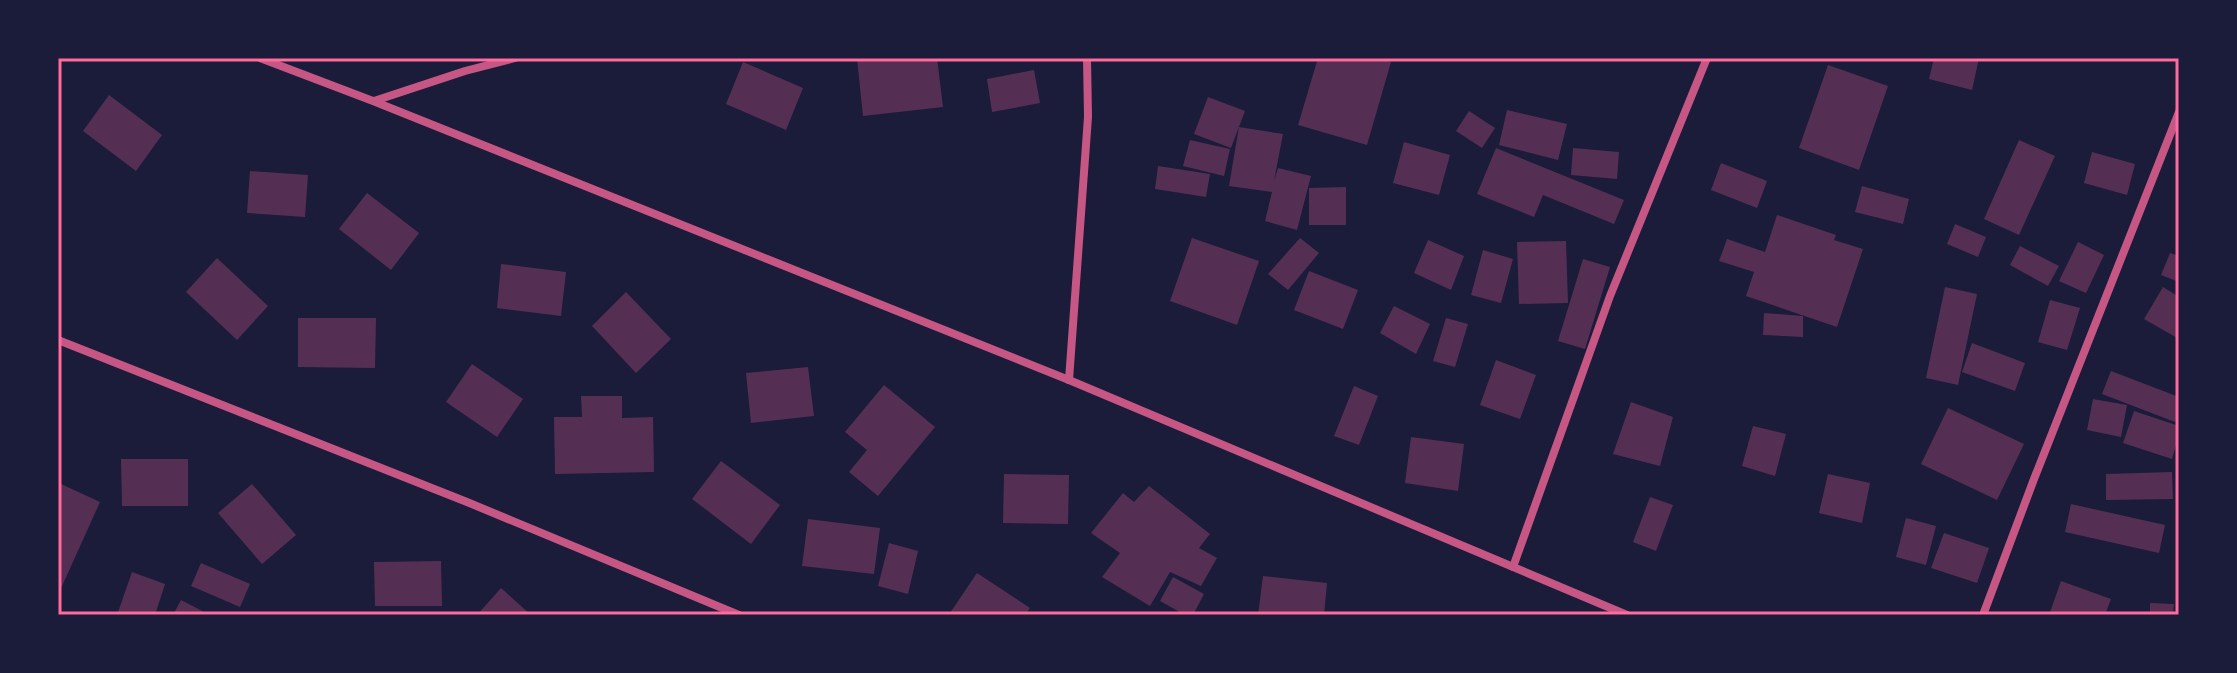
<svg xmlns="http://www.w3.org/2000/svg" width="2237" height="673" font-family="'Sofia Sans Condensed',sans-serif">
	<rect width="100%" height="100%" fill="#1b1b3a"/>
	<g fill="#542f53">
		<path d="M857,58H937L943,107L863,116Z"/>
		<path d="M1318,58H1377L1391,62L1367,145L1298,125Z"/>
		<path d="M1934,58H1979L1972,90L1929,79Z"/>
		<path d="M743,62L803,88L786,130L726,104Z"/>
		<path d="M1828,65L1888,86L1859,170L1799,148Z"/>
		<path d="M1034,70L1040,103L992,112L987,79Z"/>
		<path d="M109,95L162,135L136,171L83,131Z"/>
		<path d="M1208,97L1245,111L1231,148L1194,134Z"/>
		<path d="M1507,110L1567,124L1558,160L1499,145Z"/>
		<path d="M1469,111L1495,128L1482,148L1456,131Z"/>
		<path d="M1239,127L1283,134L1274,181L1278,168L1311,176L1297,230L1265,221L1272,192L1229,186L1235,150L1237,151L1235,150Z"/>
		<path d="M1190,140L1230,149L1224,176L1183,166Z"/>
		<path d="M2019,140L2055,156L2019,235L1984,219Z"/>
		<path d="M1404,142L1450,155L1439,195L1393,183Z"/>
		<path d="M1496,148L1624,200L1614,224L1543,195L1534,217L1477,194Z"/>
		<path d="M1573,148L1619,152L1617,179L1571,175Z"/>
		<path d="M2092,152L2135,164L2127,195L2084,183Z"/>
		<path d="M1721,163L1767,181L1757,208L1711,190Z"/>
		<path d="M1158,166L1210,174L1206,197L1155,189Z"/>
		<path d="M250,171L308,175L305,217L247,213Z"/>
		<path d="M1862,186L1909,199L1903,224L1855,212Z"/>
		<path d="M1346,187V225H1309V188Z"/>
		<path d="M367,193L419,233L391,270L339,229Z"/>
		<path d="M1777,215L1836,235L1834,240L1863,249L1837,327L1746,296L1754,272L1719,261L1727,239L1765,252Z"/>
		<path d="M1955,224L1986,237L1978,257L1947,244Z"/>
		<path d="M1192,238L1259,261L1237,325L1170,301Z"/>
		<path d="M1300,238L1319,253L1288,290L1268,274Z"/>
		<path d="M1428,240L1464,256L1451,290L1414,273Z"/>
		<path d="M1566,241L1568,303L1519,304L1517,242Z"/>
		<path d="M2078,242L2104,255L2086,293L2059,281Z"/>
		<path d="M2020,246L2059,266L2048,286L2010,265Z"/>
		<path d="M1483,250L1513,259L1501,303L1471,295Z"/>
		<path d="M2170,253L2179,256V282L2161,275Z"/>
		<path d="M217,258L268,306L237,340L186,292Z"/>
		<path d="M1583,259L1610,267L1585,349L1558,341Z"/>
		<path d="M501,264L566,272L561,316L497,308Z"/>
		<path d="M1309,271L1358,290L1343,329L1294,310Z"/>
		<path d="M1945,287L1977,294L1958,385L1926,378Z"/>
		<path d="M2163,287L2179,297V339L2144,319Z"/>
		<path d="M626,292L671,339L636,373L592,326Z"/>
		<path d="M2050,300L2080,308L2067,350L2038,342Z"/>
		<path d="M1394,306L1430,324L1416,354L1380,333Z"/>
		<path d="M1764,313L1803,316V337L1763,335Z"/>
		<path d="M298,318H376L375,368L298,367Z"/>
		<path d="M1446,318L1468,324L1455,367L1433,361Z"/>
		<path d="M1972,343L2025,363L2015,391L1962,372Z"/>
		<path d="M1496,360L1536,375L1520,419L1480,405Z"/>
		<path d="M472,364L523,399L497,437L446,402Z"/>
		<path d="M808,367L814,416L751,423L746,373Z"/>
		<path d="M2111,371L2179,397V413L2175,422L2102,394Z"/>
		<path d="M884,385L935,427L878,496L849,472L867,450L845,432Z"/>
		<path d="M1354,386L1378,396L1359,445L1334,436Z"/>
		<path d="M581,396H622V418L653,417L654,472L555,474L554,417H582Z"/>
		<path d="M2093,399L2127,405L2121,437L2087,430Z"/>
		<path d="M1631,402L1673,417L1660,466L1613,454Z"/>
		<path d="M1948,408L2024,444L1997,500L1921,464Z"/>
		<path d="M2134,411L2179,426V435L2172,459L2123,443Z"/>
		<path d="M1753,426L1786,434L1775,476L1742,466Z"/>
		<path d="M1411,437L1464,444L1458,491L1405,483Z"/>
		<path d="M121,459H188V506H122Z"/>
		<path d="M721,461L780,505L751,544L692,499Z"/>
		<path d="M2172,472L2173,499L2106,500V474Z"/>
		<path d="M1004,474L1069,475L1068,524L1003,523Z"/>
		<path d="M1828,474L1870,483L1862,523L1819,513Z"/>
		<path d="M61,484L100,502L58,595V491Z"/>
		<path d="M252,484L296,535L262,564L218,513Z"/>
		<path d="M1149,486L1210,534L1199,548L1217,558L1201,586L1170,572L1150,606L1102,577L1120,553L1091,533L1123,493L1134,502Z"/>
		<path d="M1650,497L1673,505L1656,551L1633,542Z"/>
		<path d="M2071,504L2165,525L2159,553L2065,532Z"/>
		<path d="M1906,518L1936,526L1926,565L1896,557Z"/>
		<path d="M808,519L880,528L874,574L802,566Z"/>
		<path d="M1944,533L1989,548L1977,583L1931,568Z"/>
		<path d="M889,543L918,551L908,594L878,586Z"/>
		<path d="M441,561L442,606H375L374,562Z"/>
		<path d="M201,563L250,584L240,607L191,586Z"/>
		<path d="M132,572L165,584L155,615H117Z"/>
		<path d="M977,573L1030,608L1025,615H953L950,613Z"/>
		<path d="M1263,576L1327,583L1324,615H1258Z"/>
		<path d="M1173,577L1204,594L1193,615H1185L1160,601Z"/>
		<path d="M2061,581L2111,599L2105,615H2049Z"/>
		<path d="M501,588L531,615H477Z"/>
		<path d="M181,600L210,615H173Z"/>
		<path d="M2150,603L2174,604L2173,615H2150Z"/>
	</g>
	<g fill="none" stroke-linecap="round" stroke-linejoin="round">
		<g stroke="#c65784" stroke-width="8">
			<path d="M260,58L373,101L1069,380L1627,615"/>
			<path d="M374,101L465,71L515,58"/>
			<path d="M58,340L467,502L739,615"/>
			<path d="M1069,380L1088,117L1087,58"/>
			<path d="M1513,567L1610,296L1707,58"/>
			<path d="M1983,615L2034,479L2179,112"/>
		</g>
	</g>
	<rect width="2237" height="673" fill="none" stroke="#1b1b3a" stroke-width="120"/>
	<rect x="60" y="60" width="2117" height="553" fill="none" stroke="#ff6b9d" stroke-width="3"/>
</svg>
